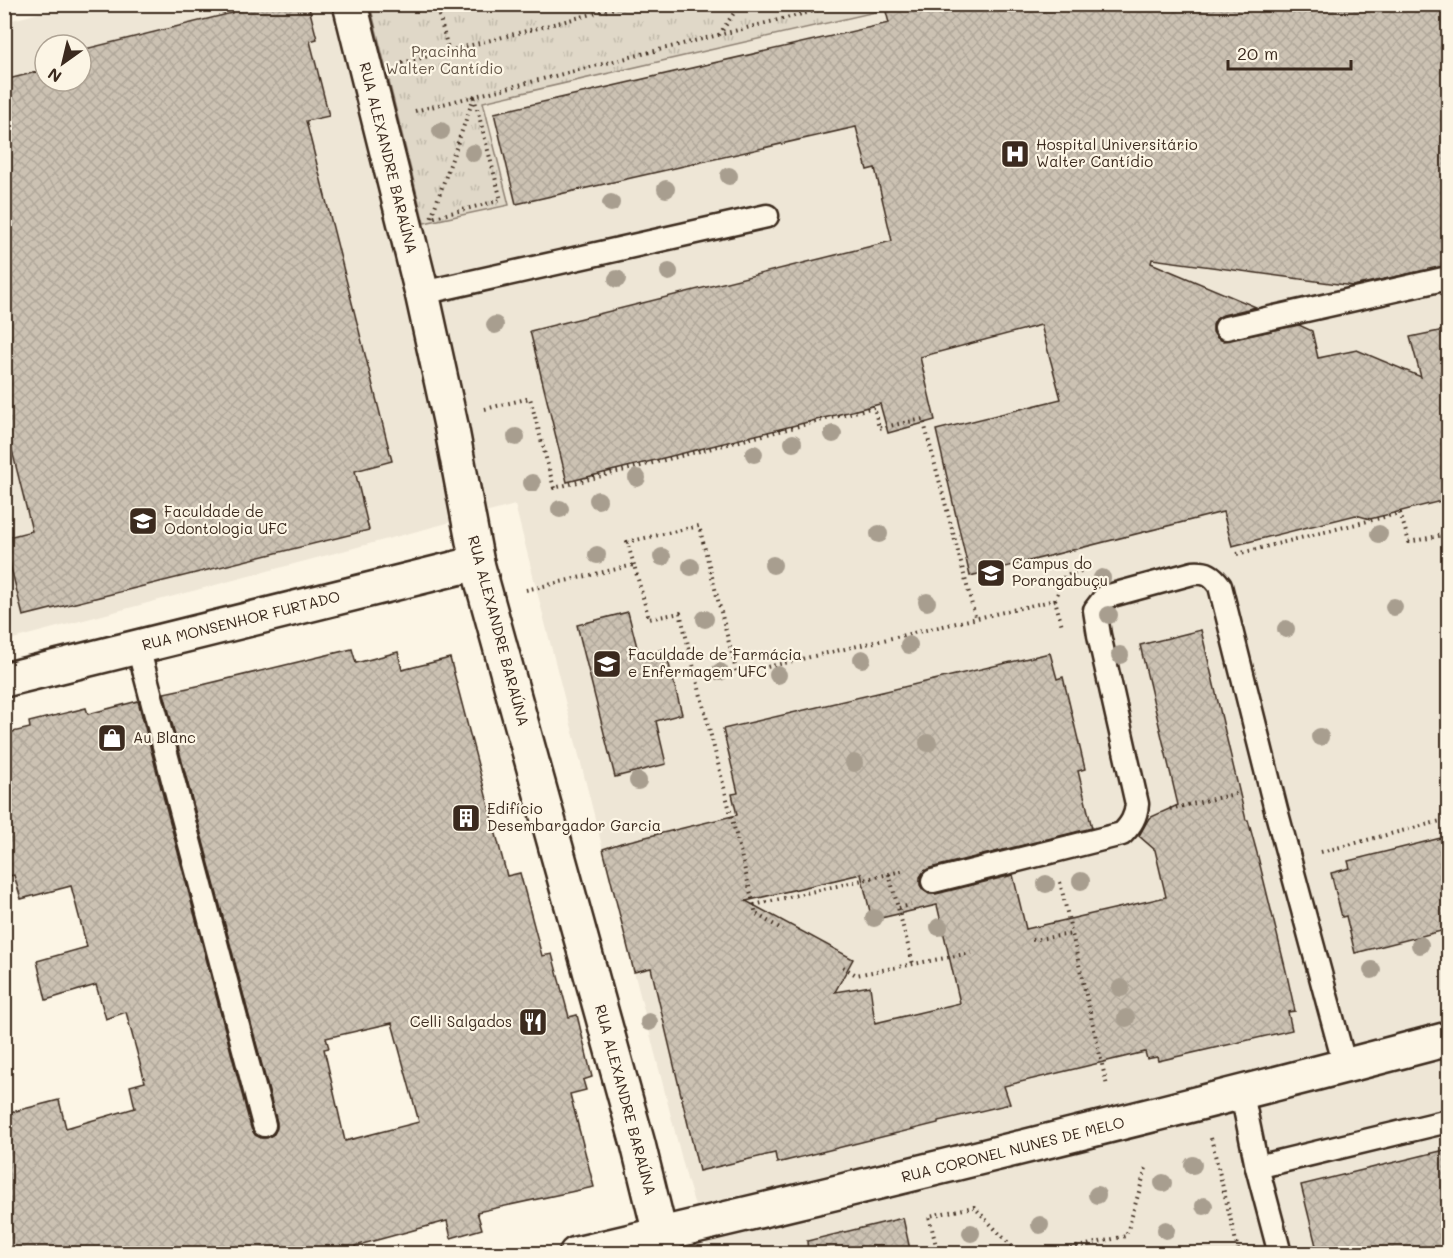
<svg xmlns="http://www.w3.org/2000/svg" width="1453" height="1258" font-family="Mali,sans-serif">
	<defs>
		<pattern id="park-tufts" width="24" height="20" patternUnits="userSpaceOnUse" patternTransform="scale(1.5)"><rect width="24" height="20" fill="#e0d8c8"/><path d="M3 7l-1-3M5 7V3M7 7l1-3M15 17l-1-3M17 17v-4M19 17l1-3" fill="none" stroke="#c1baab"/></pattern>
		<pattern id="building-cross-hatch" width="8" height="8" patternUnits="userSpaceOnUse" patternTransform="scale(1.5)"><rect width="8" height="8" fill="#ccc2b3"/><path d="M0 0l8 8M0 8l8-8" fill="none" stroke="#b0a79a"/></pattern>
	</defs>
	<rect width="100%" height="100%" fill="#fcf5e5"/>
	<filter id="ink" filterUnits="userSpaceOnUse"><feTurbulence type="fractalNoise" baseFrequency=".0167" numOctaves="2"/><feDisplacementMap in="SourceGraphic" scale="12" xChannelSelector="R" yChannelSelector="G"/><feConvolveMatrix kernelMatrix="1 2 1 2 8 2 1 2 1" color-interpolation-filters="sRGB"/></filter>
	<g filter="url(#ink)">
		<path fill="#eee6d6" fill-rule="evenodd" d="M73,4L1448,5V1253H709L687,1179L515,505L5,641V22ZM45,45H81V81H45Z"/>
		<path fill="url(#park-tufts)" stroke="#8e8173" stroke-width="1.5" d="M883,4L884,10L483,102L509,205L424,223L370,5Z"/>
		<g fill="url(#building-cross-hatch)" stroke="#3b2a1e" stroke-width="1.5" fill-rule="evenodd">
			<path d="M230,4H308L317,39L310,41L329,116L306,121L392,461L355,471L369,530L23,616L4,540V538L32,531L4,418V80L45,70V81H81V50L232,13Z"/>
			<path d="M884,4H1449V265L1353,286L1152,259L1151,263L1256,307L1223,315L1216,319L1213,325V332L1217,338L1223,341L1299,325L1312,331L1318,358L1357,350L1421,377L1410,337L1449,329V499L1370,519L1356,515L1232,546L1223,512L970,576L936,430L1061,399L1041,325L920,357L935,420L888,433L880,404L567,482L530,331L892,241L875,168L867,170L856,127L516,204L494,113L889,23Z"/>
			<path d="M628,612L639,655L665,649L682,714L656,721L666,764L615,777L577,625Z"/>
			<path d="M1201,630L1246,820H1248L1257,853L1286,971L1295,1011L1288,1012L1292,1030L1158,1061L1157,1057L1147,1059L1145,1052L1004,1086L1010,1104L938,1121V1123L777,1163L775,1153L699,1171L651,968L634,972L603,849L621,843L737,815L732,794L738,793L723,729L1050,653L1057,679L1063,677L1085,769L1078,771L1092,828L930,868L924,871L920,877V885L923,890L929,894H936L1013,875L1026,929L1166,897L1155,850L1139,836L1149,818L1178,805L1140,645ZM861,874L872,920L937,905L960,1003L875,1023L870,986L835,992L853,959L746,901Z"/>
			<path d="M352,649L356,663L398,652L402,670L450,658L507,876L520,873L542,956L552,954L569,1017L577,1015L592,1077L583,1080L586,1090L570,1094L594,1187L477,1212L482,1229L451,1238L447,1221L355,1246L357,1254H4V1114L59,1100L66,1128L135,1108L130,1086L145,1082L126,1012L106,1019L96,985L46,1000L37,961L87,947L71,886L21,899L14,875L4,877V734L30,728L29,722L86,708L88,714L138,701L251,1128L255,1135L261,1138H267L274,1134L277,1128V1122L164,693L202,685ZM392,1023L419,1122L345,1141L324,1049L329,1048L326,1038Z"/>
			<path d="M1449,836V929L1355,953L1346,916L1342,917L1331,873L1350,868L1348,861Z"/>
			<path d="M1449,1149V1254H1318L1301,1185Z"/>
			<path d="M903,1218L911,1254H808L807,1241Z"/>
		</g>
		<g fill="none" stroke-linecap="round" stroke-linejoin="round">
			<g stroke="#3b2a1e" stroke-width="27">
				<g id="service">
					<path d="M422,293L767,216"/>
					<path d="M1226,328L1448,278"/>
					<path d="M138,647L264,1125"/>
					<path d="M933,881L1122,834C1131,825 1136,817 1137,804L1099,635L1095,610L1105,597L1193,573C1207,572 1212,575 1220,586L1276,810L1345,1066"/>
					<path d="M1242,1094L1257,1167"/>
					<path d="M1280,1254L1257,1167L1448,1121"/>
				</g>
			</g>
			<g stroke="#3b2a1e" stroke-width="38">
				<g id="minor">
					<path d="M350,4L422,293L451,425L477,563L638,1144L665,1254"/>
					<path d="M4,680L477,563"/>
					<path d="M576,1254C868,1186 1159,1115 1448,1039"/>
				</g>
			</g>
			<g stroke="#3b2a1e" stroke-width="4" stroke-dasharray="1.5 4.5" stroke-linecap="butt">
				<path d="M436,4L449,52"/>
				<path d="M719,35L740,4"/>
				<path d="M402,63L631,4"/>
				<path d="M474,97L501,200L431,218Z"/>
				<path d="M415,111L842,4"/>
				<path d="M485,409L530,398L554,488L874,407L879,428L923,419L976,620"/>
				<path d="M1237,554L1400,513L1409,542L1448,534"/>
				<path d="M634,565L627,542L699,526L737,674L1055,600L1062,626"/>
				<path d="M526,590L634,565L649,619L680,613L756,914L783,930"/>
				<path d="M1055,600L1065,575L1085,570"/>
				<path d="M1170,809L1239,793"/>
				<path d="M1321,852L1448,819"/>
				<path d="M889,874L913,964"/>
				<path d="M1060,882L1072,934"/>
				<path d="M754,905L902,871"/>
				<path d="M899,908L911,905"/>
				<path d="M1032,940L1072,934L1107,1086"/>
				<path d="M843,967L856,975L971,953"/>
				<path d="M1211,1138L1239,1254"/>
				<path d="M938,1254L929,1216L974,1207L1019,1254"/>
				<path d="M1047,1254L1126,1236L1146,1168"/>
			</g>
			<use href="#service" stroke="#fcf5e5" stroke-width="22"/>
			<use href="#minor" stroke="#fcf5e5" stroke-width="33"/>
		</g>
		<g fill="#a89e8f">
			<circle cx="441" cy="131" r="9"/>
			<circle cx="473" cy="153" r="9"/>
			<circle cx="729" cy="176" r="9"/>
			<circle cx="666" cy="189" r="9"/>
			<circle cx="611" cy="203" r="9"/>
			<circle cx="669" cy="272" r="9"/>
			<circle cx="617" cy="279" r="9"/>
			<circle cx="495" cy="325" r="9"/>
			<circle cx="833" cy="434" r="9"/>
			<circle cx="516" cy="437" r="9"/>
			<circle cx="793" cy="443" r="9"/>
			<circle cx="754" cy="454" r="9"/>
			<circle cx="637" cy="478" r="9"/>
			<circle cx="532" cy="483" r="9"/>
			<circle cx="598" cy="500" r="9"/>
			<circle cx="560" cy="509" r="9"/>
			<circle cx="879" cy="534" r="9"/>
			<circle cx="1379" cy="534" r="9"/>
			<circle cx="597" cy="555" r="9"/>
			<circle cx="662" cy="557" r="9"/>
			<circle cx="773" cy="565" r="9"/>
			<circle cx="691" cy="567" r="9"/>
			<circle cx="1102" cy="578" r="9"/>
			<circle cx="927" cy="602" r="9"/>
			<circle cx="1394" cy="607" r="9"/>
			<circle cx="1109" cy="615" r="9"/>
			<circle cx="705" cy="619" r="9"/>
			<circle cx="1286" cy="629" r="9"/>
			<circle cx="909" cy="645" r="9"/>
			<circle cx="1120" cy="655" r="9"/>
			<circle cx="862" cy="659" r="9"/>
			<circle cx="720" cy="672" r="9"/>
			<circle cx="778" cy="675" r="9"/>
			<circle cx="1320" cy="737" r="9"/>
			<circle cx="928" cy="743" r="9"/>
			<circle cx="854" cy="763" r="9"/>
			<circle cx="638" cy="781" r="9"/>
			<circle cx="1081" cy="881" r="9"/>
			<circle cx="1046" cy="884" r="9"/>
			<circle cx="874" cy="918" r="9"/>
			<circle cx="939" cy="927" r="9"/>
			<circle cx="1420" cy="945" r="9"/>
			<circle cx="1372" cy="970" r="9"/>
			<circle cx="1121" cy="988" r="9"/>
			<circle cx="1126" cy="1018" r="9"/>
			<circle cx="649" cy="1022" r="9"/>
			<circle cx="1193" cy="1165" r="9"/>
			<circle cx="1163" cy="1183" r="9"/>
			<circle cx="1097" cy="1195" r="9"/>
			<circle cx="1204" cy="1206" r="9"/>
			<circle cx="1040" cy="1225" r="9"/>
			<circle cx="1166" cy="1230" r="9"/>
			<circle cx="971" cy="1233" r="9"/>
		</g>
	</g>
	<defs>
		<g id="hospital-square" transform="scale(1.5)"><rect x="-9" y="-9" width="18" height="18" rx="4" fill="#3b2a1e" stroke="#fcf5e5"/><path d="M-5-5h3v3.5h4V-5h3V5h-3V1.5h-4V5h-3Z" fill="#fff"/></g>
		<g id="university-square" transform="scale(1.5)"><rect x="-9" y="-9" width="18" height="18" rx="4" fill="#3b2a1e" stroke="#fcf5e5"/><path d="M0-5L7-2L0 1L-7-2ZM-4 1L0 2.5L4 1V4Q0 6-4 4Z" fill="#fff"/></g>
		<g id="shop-square" transform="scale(1.5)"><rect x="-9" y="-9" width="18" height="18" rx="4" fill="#3b2a1e" stroke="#fcf5e5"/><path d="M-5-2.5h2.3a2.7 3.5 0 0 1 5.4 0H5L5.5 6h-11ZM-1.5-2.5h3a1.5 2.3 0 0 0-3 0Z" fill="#fff"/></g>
		<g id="building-square" transform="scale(1.5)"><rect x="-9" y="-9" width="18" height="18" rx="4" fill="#3b2a1e" stroke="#fcf5e5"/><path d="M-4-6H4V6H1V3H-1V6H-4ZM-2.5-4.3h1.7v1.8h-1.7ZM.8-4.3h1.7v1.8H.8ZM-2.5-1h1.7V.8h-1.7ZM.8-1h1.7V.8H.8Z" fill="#fff"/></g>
		<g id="restaurant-square" transform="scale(1.5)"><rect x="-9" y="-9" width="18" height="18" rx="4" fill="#3b2a1e" stroke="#fcf5e5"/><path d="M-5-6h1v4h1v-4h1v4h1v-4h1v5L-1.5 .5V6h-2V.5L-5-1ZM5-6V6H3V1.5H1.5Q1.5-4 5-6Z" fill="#fff"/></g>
	</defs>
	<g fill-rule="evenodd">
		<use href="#hospital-square" x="1015" y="154"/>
		<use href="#university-square" x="143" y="521"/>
		<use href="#university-square" x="991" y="573"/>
		<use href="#university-square" x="607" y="664"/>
		<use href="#shop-square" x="112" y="738"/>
		<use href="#building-square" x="466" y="818"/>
		<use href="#restaurant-square" x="533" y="1022"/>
	</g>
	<g text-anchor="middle" stroke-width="4.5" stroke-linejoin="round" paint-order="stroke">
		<g font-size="15" fill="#645648" stroke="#fcf5e5">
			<text x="444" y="57">Pracinha<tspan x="444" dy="17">Walter Cantídio</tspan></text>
		</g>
		<g font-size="15" fill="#3b2a1e" stroke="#fcf5e5" text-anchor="start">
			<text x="1036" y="150">Hospital Universitário<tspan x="1036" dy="17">Walter Cantídio</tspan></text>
			<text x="164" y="517">Faculdade de<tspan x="164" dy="17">Odontologia UFC</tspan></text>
			<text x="1012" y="569">Campus do<tspan x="1012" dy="17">Porangabuçu</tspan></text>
			<text x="628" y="660">Faculdade de Farmácia<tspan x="628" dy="17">e Enfermagem UFC</tspan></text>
			<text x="133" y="743">Au Blanc</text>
			<text x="487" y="814">Edifício<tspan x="487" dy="17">Desembargador Garcia</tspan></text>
			<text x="512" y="1027" text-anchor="end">Celli Salgados</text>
		</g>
		<g font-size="15" fill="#3b2a1e" stroke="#fcf5e5">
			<text transform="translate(388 158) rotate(76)" y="5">RUA ALEXANDRE BARAÚNA</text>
			<text transform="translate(241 621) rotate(-14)" y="5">RUA MONSENHOR FURTADO</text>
			<text transform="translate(498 631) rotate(75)" y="5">RUA ALEXANDRE BARAÚNA</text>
			<text transform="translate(625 1100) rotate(75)" y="5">RUA ALEXANDRE BARAÚNA</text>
			<text transform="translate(1013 1150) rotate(-14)" y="5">RUA CORONEL NUNES DE MELO</text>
		</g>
	</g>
	<rect width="1453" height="1258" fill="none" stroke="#fcf5e5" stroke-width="24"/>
	<rect x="12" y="12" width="1429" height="1234" fill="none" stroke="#3b2a1e" stroke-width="2" filter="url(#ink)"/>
	<g transform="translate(63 63) rotate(214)"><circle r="28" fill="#fcf5e5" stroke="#afa495" stroke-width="1.5"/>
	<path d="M0-4.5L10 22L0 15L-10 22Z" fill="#3b2a1e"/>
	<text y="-9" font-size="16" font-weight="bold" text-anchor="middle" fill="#3b2a1e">N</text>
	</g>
	<path d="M1228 60v9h123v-9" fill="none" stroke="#3b2a1e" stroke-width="3"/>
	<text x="1237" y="60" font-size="18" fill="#3b2a1e" stroke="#fcf5e5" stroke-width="4.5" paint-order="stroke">20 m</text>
</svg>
